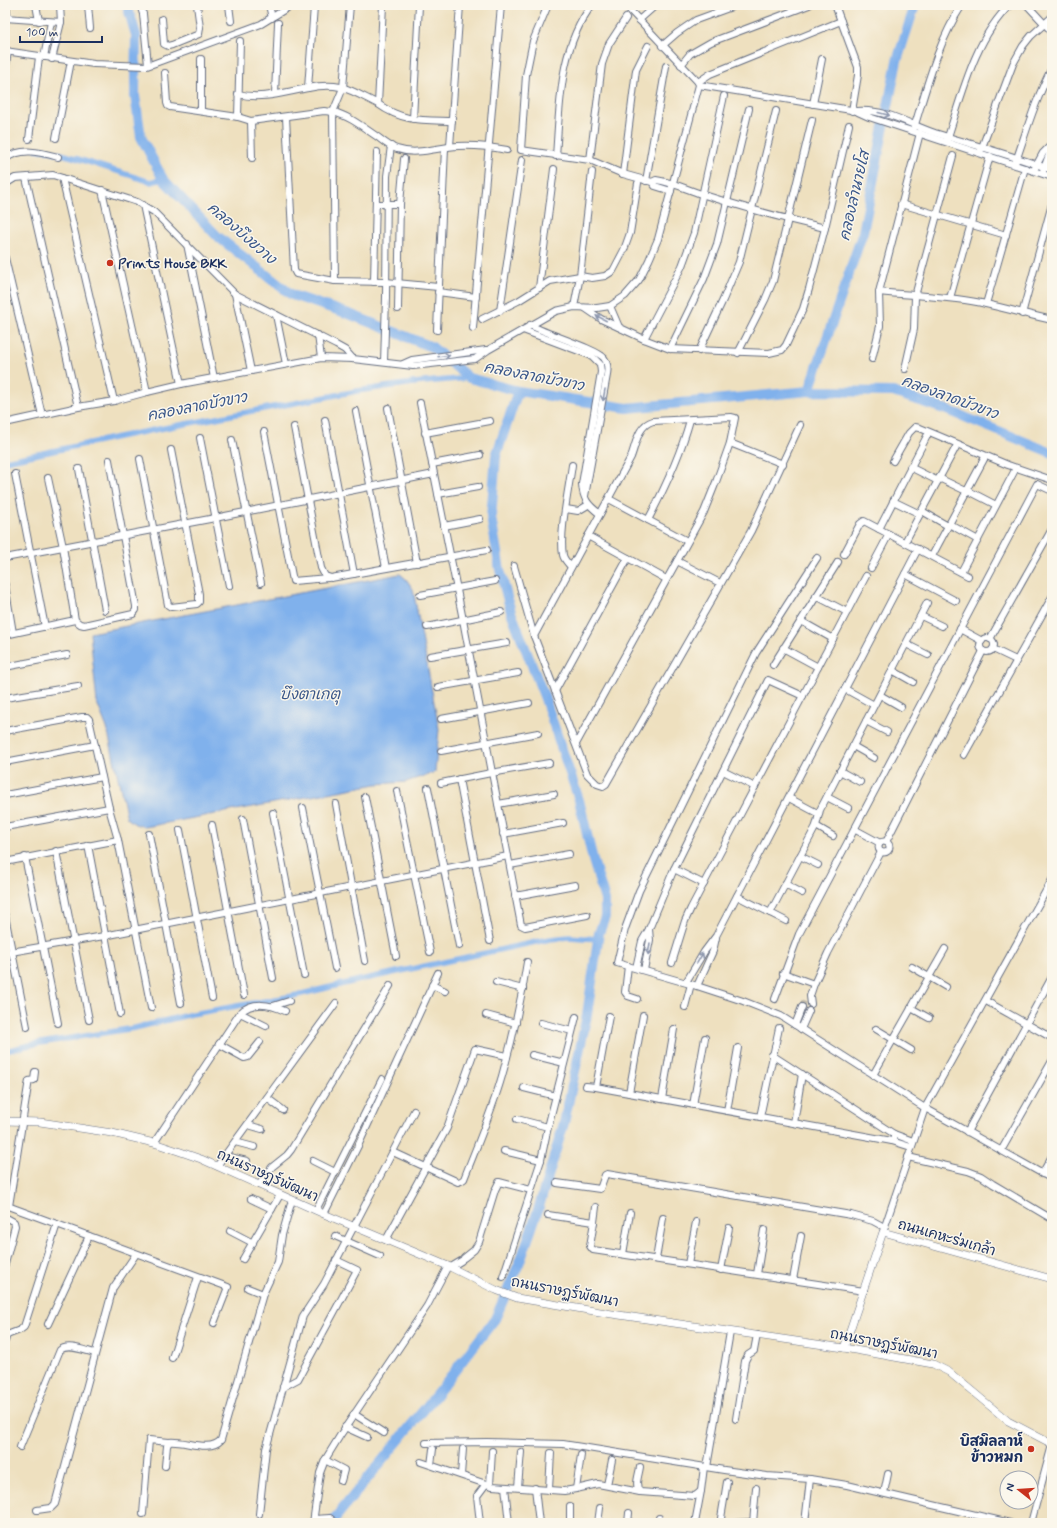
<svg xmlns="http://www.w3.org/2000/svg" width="1057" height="1528" font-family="Mynerve,'Playpen Sans Thai',sans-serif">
	<rect width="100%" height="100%" fill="#fbf7ec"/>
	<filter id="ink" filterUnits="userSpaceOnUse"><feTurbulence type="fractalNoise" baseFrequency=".025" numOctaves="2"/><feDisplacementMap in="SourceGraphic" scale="8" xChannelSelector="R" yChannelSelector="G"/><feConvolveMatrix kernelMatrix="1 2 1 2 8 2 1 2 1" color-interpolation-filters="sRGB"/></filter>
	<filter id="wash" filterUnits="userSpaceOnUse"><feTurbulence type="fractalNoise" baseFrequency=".012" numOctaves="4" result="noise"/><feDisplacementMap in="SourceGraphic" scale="16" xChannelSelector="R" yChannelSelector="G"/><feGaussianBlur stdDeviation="0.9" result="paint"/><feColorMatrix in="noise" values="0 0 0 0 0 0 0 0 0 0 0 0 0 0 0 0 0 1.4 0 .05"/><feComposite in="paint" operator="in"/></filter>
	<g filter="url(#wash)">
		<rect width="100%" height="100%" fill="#eee0bf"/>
		<path fill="#80b1ec" stroke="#4e70a5" d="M400,574L406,579L413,589L439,729L435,772L406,782L376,784L145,827L135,824L127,818L107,728L97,703L90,633Z"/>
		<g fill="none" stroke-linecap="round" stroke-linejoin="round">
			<g stroke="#80b1ec" stroke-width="5.5">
				<path d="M37,150H46L69,156L151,182L163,179"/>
				<path d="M5,461L133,434L357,391L413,383L469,378"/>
				<path d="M5,1051L34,1044L135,1028L192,1014L293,996L360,980L550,939L569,937L599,939"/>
			</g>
			<g stroke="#80b1ec" stroke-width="10">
				<path d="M127,5L136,35L135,96L141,137L163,179L217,236L292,295L349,314L432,347L469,378L518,391L627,408L809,391L893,392L950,411L1052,453"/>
				<path d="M809,391L863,232L897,61L915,5"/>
				<path d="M331,1523L436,1395L495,1319L521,1259L538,1210L564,1123L587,1015L599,933L605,917V900L593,860L579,800L544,696L511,612L500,570L491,517L496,456L518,391"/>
			</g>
		</g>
	</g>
	<g filter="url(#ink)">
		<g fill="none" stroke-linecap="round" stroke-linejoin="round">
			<path stroke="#c4bdac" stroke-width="6" stroke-dasharray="6 3" stroke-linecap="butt" d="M802,1007L804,1001"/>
			<g stroke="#656d80" stroke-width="8">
				<g id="minor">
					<path d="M6,5L8,18"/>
					<path d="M36,5L39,21"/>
					<path d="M88,5L90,28"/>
					<path d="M140,5L143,14L148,65"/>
					<path d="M229,5L231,21"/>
					<path d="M269,5L272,18"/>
					<path d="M548,5L533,41L526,75L521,150L590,160L623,174L652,182L655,186L671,191"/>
					<path d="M835,5L858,67V75L852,111"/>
					<path d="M1027,5L1052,32"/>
					<path d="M5,18L61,22"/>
					<path d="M162,19L164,44L168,46L172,45L199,34L200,28L197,5"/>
					<path d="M639,20L656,5"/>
					<path d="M662,46L677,33L696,20L737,5"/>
					<path d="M5,51L94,64L147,66L261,24L292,5"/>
					<path d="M44,57L51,22"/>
					<path d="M52,59L61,22L60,5"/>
					<path d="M681,65L690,54L711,42L809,5"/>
					<path d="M5,72L8,51"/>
					<path d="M165,73L167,103L168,106L170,107L238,117L251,121L324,111L333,112L343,88L350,5"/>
					<path d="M698,82L710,74L841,21"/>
					<path d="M699,85L857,111C887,109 908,124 935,133C974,145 1014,156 1052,170"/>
					<path d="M308,88C340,81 350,90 378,104L383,5"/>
					<path d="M238,94C261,100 285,92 308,88L314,6"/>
					<path d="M275,94L278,23"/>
					<path d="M378,104C403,122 423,120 452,121"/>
					<path d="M813,104L822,59"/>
					<path d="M201,111V59"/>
					<path d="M858,112L869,117L1052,177"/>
					<path d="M238,117L240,41"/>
					<path d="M286,117L294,270L296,274L335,281L386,282L438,287"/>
					<path d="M413,119L419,5"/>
					<path d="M812,120L788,219L825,228"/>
					<path d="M251,121L252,158"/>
					<path d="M914,128C927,86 938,42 962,5"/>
					<path d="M56,138L71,61"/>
					<path d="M29,139L39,57"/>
					<path d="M947,140C962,95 975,38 1010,5"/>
					<path d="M450,146L460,5"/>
					<path d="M981,150L1013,64L1023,46L1031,36L1052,17"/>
					<path d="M556,156C560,104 559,48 592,5"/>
					<path d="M5,159C21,147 40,152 58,157"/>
					<path d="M590,160L602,64L609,44L626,18"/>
					<path d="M1016,161C1027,129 1036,98 1052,68"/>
					<path d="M1035,168L1043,153L1050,146"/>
					<path d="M1043,171L1050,152L1052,140"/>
					<path d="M623,174L636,70L648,46"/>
					<path d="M26,178L78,407"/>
					<path d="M62,178L114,401"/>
					<path d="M646,181L666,66"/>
					<path d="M652,182L656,180C672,182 686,189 701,194C730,203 759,212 788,219L773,281L765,300L738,353"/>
					<path d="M5,190L7,183L15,178L53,175L137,202L154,212L235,294L336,345L345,350L353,359"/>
					<path d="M102,190L147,392"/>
					<path d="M376,204H400"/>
					<path d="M901,204L1006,235"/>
					<path d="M143,205L181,384"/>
					<path d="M187,244L214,378"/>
					<path d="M5,258L42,415"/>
					<path d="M335,281L333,112C350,116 364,128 379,138C384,142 390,147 397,149C417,156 438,147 458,146C474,145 491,147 507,150"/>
					<path d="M374,282L377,152"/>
					<path d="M539,288L554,169"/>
					<path d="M438,292L476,297"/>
					<path d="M879,292C915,296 951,296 986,304C1008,309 1030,315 1052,320"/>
					<path d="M235,294L251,371"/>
					<path d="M950,298L990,156"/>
					<path d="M986,304L1025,168"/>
					<path d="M610,306L619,327"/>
					<path d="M574,307L580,276L592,172"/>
					<path d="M585,308L601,319L644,339L670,349L769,353L782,350L786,345L803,309L809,289L825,228L849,125"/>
					<path d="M398,309L400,204L404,159"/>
					<path d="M500,311L522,160"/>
					<path d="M1022,314L1052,204"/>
					<path d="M276,315L286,364"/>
					<path d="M482,319L518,301L550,281L580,276L592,278L605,276L613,271L624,250L630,233L638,183"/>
					<path d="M530,325C544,333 597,349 604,358C608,363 608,369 607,375L585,496"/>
					<path d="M473,328L501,5"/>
					<path d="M437,330L445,148"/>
					<path d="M523,330L592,356L600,364L601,372L582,484C583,499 588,505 600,514"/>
					<path d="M318,335L321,358"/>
					<path d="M644,339L682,266L694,233L724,96"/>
					<path d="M670,349L704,279L717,244L749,109"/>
					<path d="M699,351L723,300L739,262L776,111"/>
					<path d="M872,359L880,326L879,292L920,133"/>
					<path d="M384,362L386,298L387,176L391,146"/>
					<path d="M403,364L412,360L486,350"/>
					<path d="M905,369L914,329L915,296L953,156"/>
					<path d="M420,403L463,620L521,925L525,927L587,915"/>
					<path d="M388,408L417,563"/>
					<path d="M356,411L386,568"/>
					<path d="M325,420L354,574"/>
					<path d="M5,423L78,407L114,401L147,392L181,384L321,358L353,359L413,366L475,359L488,350L556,311L574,307L597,308L610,306L625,296L639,280L649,260L658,239L699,85L698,82L625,5"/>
					<path d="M294,427L321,568L325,576L331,578L487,550"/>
					<path d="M264,432L293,581L328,578"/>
					<path d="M425,433L490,421"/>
					<path d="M200,438L229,586"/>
					<path d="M232,440L261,583"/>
					<path d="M730,443L783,464"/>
					<path d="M140,459L168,605L171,607L197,604L199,602V594L171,450"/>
					<path d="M893,461L909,433L915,427L920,428L1008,465L1052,480"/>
					<path d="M432,464L480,455"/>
					<path d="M910,467L938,481"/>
					<path d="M79,469L105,610"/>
					<path d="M15,474L45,627"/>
					<path d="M48,478L63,547L75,620L80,624L84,625L133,614L136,610V606L109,460"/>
					<path d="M939,478L966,491"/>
					<path d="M967,490L996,505"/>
					<path d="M438,494L478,487"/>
					<path d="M609,499L687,541"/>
					<path d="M893,501L920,514"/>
					<path d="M566,509L578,511L588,505"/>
					<path d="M922,511L948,526"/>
					<path d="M648,520C665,488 680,456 690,420"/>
					<path d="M949,524L978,540"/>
					<path d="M444,526L480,519"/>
					<path d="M879,529L927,436"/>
					<path d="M588,536L666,579"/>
					<path d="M905,542L956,447"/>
					<path d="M844,554L860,524L864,521L968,576"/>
					<path d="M932,556L984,459"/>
					<path d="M5,558L215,518L434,474"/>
					<path d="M817,558L756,653L639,891L625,929L617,963L697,986L743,1001L781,1016L925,1108L1052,1179"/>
					<path d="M677,561L720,583"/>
					<path d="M514,566L534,636L587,774L597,784L603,786L606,784L751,531L800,425"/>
					<path d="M571,567C568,563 564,560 563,555C559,533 569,488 572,465"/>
					<path d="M871,568L889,534"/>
					<path d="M961,572L1015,470"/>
					<path d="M905,574L956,601"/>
					<path d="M5,585L13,633"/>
					<path d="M420,595L495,581"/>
					<path d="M816,596L847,612"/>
					<path d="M921,616L942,626"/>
					<path d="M801,621L833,639"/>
					<path d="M427,627L501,612"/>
					<path d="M960,629L982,641"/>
					<path d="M5,635L75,620"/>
					<path d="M534,636L631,457C636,444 638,425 653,421L731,417L735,418L730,443L716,482L704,512L576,744"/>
					<circle cx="987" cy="645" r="7"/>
					<path d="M990,639L1052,529"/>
					<path d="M906,644L928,655"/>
					<path d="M783,648L818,667"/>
					<path d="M993,649L1016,660"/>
					<path d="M430,656L507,643"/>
					<path d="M773,665L838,562"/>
					<path d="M5,667L67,655"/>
					<path d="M892,670L913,682"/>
					<path d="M438,687L518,673"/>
					<path d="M845,689L874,705"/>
					<path d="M555,691L628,558"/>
					<path d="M880,695L901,707"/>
					<path d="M5,698L78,686"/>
					<path d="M441,719L529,703"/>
					<path d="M866,721L887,732"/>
					<path d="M5,731L82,717H87L89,719L109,808L118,840L151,1008"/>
					<path d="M853,746L874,758"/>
					<path d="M441,751L538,733"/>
					<path d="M964,755L1052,597"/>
					<path d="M5,762L95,745"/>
					<path d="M723,771L755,787"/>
					<path d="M840,771L860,782"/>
					<path d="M459,779L490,941"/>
					<path d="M441,783L491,773L549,763"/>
					<path d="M428,788L459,946"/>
					<path d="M397,791L430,952"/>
					<path d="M5,795L102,777"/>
					<path d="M365,797L396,956"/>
					<path d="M827,797L848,808"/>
					<path d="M789,798L819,814"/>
					<path d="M336,804L365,961"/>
					<path d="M498,804L554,794"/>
					<path d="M303,808L335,968"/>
					<path d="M273,813L304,975"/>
					<path d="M243,819L273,978"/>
					<path d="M212,825L244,995"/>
					<path d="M816,826L833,836"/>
					<path d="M5,827L109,808"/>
					<path d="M854,829L880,843"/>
					<path d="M180,830L212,998"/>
					<path d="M149,834L181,1003"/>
					<path d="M503,834L563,823"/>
					<circle cx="884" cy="847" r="5.5"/>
					<path d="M886,842L983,651"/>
					<path d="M88,845L120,1014"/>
					<path d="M56,851L89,1020"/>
					<path d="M800,856L818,865"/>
					<path d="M25,857L58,1023"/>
					<path d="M5,862L118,840"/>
					<path d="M510,865L569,854"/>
					<path d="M674,869L704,884"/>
					<path d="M785,884L802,893"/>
					<path d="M515,896L575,885"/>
					<path d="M737,896L786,921"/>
					<path d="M770,913L816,826L820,810L927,603"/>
					<path d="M5,916L27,1027"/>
					<path d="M5,953L104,936L508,856"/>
					<path d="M672,963L685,921L691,908L866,576"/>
					<path d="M628,966L625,992L628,996L637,999"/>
					<path d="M912,967L946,987"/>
					<path d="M636,968L642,941L649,929L674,869L768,680L803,696"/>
					<path d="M644,970L650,940L649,929"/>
					<path d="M783,973L814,984"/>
					<path d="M496,982L523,989"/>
					<path d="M686,982L704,952L716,936L918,549"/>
					<path d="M432,985L445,991"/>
					<path d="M697,986L713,951L716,938"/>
					<path d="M775,999L799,934L1037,484L1052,491"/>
					<path d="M986,1001L1052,1038"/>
					<path d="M811,1004L810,996L814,984L828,953L881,852"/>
					<path d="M273,1006L289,1001"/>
					<path d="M685,1007L691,984"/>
					<path d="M911,1008L929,1018"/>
					<path d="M240,1013L266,1026"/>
					<path d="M486,1015L516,1023"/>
					<path d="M609,1016L596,1087L892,1141L894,1139V1134L772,1055"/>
					<path d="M541,1023L572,1031"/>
					<path d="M795,1025L802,1007"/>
					<path d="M801,1029L809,1011"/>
					<path d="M876,1029L911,1050"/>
					<path d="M219,1044L244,1058L248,1057L260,1042"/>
					<path d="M532,1055L564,1063"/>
					<path d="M873,1075L945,949"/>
					<path d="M586,1086L596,1087"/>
					<path d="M524,1088L556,1096"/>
					<path d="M629,1093L643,1015"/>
					<path d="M267,1098L283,1110"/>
					<path d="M662,1099L674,1029"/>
					<path d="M693,1105L705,1038"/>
					<path d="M727,1111L738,1048"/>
					<path d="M760,1117L779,1028"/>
					<path d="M794,1123L802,1074"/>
					<path d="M248,1125L262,1129"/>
					<path d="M548,1127L576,1017"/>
					<path d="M967,1132L1052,977"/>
					<path d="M894,1134L913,1141"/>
					<path d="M892,1141L911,1147"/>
					<path d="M235,1142L254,1147"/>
					<path d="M154,1143L240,1013C252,1001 270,1004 285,1011"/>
					<path d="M504,1151L541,1160"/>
					<path d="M1001,1151L1052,1061"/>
					<path d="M393,1152L458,1182L461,1181L464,1179C477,1145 492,1111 502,1076C513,1038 521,1001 527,962"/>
					<path d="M225,1156L247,1161"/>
					<path d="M908,1157L968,1171L981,1176L993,1184L1052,1219"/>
					<path d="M313,1161L335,1172"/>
					<path d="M217,1166L336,1003"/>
					<path d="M1042,1174L1052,1156"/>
					<path d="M557,1183L600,1189L605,1175L607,1174L851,1215L873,1221L884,1227"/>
					<path d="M259,1185L272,1167L287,1155L291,1150L390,986"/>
					<path d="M251,1199L272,1209"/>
					<path d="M5,1205L228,1287L214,1323"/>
					<path d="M9,1206L28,1086L29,1081L34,1080L35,1072"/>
					<path d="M316,1210L382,1079"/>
					<path d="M324,1214L358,1146L438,973"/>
					<path d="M548,1215L594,1222L590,1246L593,1250L864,1291"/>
					<path d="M5,1217L14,1222L15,1226L5,1264"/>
					<path d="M594,1222L596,1207"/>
					<path d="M230,1231L253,1243"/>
					<path d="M883,1232L925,1108L1052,880"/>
					<path d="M335,1236L380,1256"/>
					<path d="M386,1240L447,1128L475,1049L507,1056"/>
					<path d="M623,1254L630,1213"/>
					<path d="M464,1258L474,1250L479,1242L495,1190L499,1182L531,1190"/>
					<path d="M243,1259L280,1195"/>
					<path d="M656,1259L663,1218"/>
					<path d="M688,1264L696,1222"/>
					<path d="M451,1267L461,1261"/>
					<path d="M721,1270L729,1228"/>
					<path d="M757,1274L764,1230"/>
					<path d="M503,1277L541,1160L548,1127L517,1119"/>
					<path d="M793,1280L801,1236"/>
					<path d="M248,1288L263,1294"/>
					<path d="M48,1324L89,1236"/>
					<path d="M5,1341L7,1335L20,1330L24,1327L57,1224"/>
					<path d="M172,1358L198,1277"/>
					<path d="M283,1387L298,1379L357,1270L336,1260"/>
					<path d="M354,1414L384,1433"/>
					<path d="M736,1419L745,1361L748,1355L754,1351L757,1335"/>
					<path d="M345,1427L367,1437"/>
					<path d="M426,1443L487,1442L563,1444L724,1470L767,1476L810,1479L847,1485L1010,1523"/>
					<path d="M20,1447L60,1350C68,1343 86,1351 95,1353"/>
					<path d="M325,1460L344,1470L341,1481"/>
					<path d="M421,1462L492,1486L564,1491L576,1489L598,1484L640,1492"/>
					<path d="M431,1465L433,1449"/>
					<path d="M165,1466L167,1446L169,1442C185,1440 209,1453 221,1440L263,1294L278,1262L282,1235L292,1200"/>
					<path d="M640,1467C639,1475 634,1485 640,1492L695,1496L701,1491L704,1467"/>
					<path d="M707,1467L730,1332"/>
					<path d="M461,1475L463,1449"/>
					<path d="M490,1485L492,1451"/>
					<path d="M607,1485L612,1460"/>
					<path d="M505,1487L509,1523"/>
					<path d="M518,1487L521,1452"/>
					<path d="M535,1488L539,1523"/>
					<path d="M549,1489L551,1453"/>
					<path d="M576,1489L581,1455"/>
					<path d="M884,1493L888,1474"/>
					<path d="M37,1510L51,1508L55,1504L113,1288L136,1254"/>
					<path d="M143,1514L149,1440L169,1442"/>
					<path d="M259,1514L266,1449L303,1316L324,1284L414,1111"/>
					<path d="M314,1519L330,1518L336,1523"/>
					<path d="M313,1523L320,1473L325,1460L341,1434L427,1306L448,1266"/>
					<path d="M480,1523L477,1496L486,1484"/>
					<path d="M570,1523V1506"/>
					<path d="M598,1523L600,1508"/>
					<path d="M628,1523L629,1513"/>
					<path d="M659,1523V1518"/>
					<path d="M695,1523L701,1491"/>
					<path d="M723,1523L721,1518L727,1482"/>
					<path d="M735,1523L753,1522"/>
					<path d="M753,1523L756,1488"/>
					<path d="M805,1523L810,1479"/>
					<path d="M1031,1523L1052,1445"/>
				</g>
			</g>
			<g stroke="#656d80" stroke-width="8">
				<g id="tertiary">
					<path d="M5,1121L40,1122L112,1133L154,1143L178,1151L201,1159L324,1214L448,1266L496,1290L517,1298L612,1314L844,1348L933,1364L949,1372L1008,1421L1052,1444"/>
					<path d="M844,1348L883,1232L1052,1279"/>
				</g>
			</g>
			<use href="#minor" stroke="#fff" stroke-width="6"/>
			<use href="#tertiary" stroke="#fff" stroke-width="7"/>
		</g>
		<defs><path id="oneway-shaft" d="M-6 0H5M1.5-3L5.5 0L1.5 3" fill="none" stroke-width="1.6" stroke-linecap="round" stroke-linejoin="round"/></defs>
		<g stroke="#8d97ae">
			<use href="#oneway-shaft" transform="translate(884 114) rotate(15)"/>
			<use href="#oneway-shaft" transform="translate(601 318) rotate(-153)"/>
			<use href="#oneway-shaft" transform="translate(444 356) rotate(-7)"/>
			<use href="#oneway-shaft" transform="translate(604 395) rotate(100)"/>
			<use href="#oneway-shaft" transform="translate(649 949) rotate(99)"/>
			<use href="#oneway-shaft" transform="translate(700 958) rotate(-60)"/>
		</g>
	</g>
	<g fill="#c8321e" stroke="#fbf7ec" stroke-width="1.5">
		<circle cx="110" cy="263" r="4"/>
		<circle cx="1031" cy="1449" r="4"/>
	</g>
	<g text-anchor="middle" stroke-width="3" stroke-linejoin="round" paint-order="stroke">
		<g font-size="14" font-weight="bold" fill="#1b2f5e" stroke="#fbf7ec" text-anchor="start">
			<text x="118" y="268">Prints House BKK</text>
			<text x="1023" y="1446" text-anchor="end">บิสมิลลาห์<tspan x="1023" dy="16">ข้าวหมก</tspan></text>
		</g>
		<g font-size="14" fill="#1b2f5e" stroke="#fbf7ec">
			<text transform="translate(268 1175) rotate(24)" y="5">ถนนราษฏร์พัฒนา</text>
			<text transform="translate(947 1237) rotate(16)" y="5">ถนนเคหะร่มเกล้า</text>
			<text transform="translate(565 1291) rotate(11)" y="5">ถนนราษฏร์พัฒนา</text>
			<text transform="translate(884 1343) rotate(11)" y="5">ถนนราษฏร์พัฒนา</text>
		</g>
		<g font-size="15" font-style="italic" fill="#395689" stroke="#fbf7ec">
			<text transform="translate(854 196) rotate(-77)" y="5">คลองลำนายโส</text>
			<text transform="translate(242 233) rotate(41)" y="5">คลองบึงขวาง</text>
			<text transform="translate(534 376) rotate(11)" y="5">คลองลาดบัวขาว</text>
			<text transform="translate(950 397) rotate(20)" y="5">คลองลาดบัวขาว</text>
			<text transform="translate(197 406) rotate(-11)" y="5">คลองลาดบัวขาว</text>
			<text x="310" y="699">บึงตาเกตุ</text>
		</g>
	</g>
	<rect width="1057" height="1528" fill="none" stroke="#fbf7ec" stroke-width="20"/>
	<g transform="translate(1019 1490) rotate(287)"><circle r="19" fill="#fbf7ec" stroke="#a1a7b3"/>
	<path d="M0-3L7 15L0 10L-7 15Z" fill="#c8321e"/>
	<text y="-6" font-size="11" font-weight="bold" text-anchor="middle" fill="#1b2f5e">N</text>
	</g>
	<path d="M20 36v6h82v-6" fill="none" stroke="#1b2f5e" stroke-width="2"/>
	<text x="26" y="36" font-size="12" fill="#1b2f5e" stroke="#fbf7ec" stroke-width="3" paint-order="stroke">100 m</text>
</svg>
